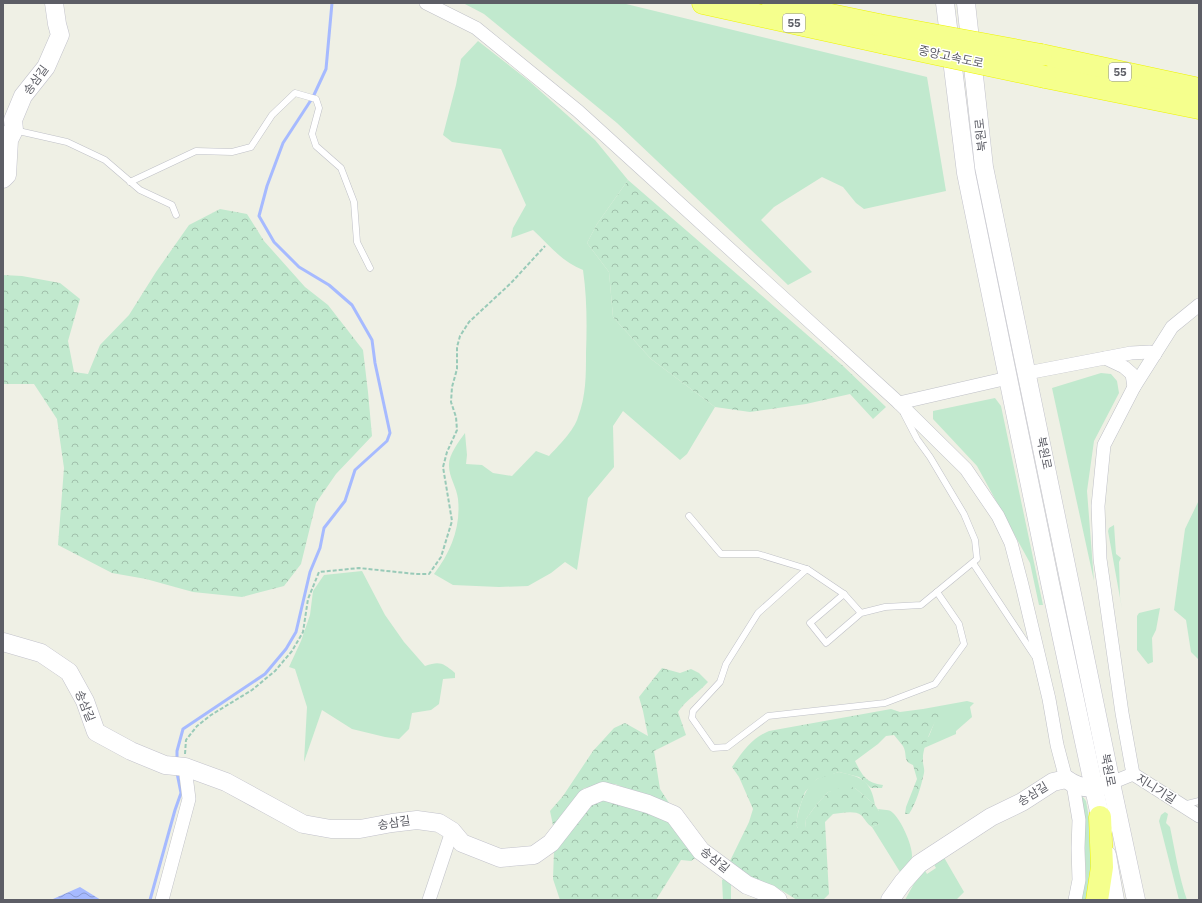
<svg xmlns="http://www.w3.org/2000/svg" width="1202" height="903" font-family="'IBM Plex Sans','Noto Sans KR',sans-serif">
	<defs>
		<pattern id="forest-crowns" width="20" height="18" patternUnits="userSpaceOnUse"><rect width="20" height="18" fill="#c1e9ce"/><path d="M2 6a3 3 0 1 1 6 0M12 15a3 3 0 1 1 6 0" fill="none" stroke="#a0c0ab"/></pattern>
		<pattern id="water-waves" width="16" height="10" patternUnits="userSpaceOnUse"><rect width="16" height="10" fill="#a6baff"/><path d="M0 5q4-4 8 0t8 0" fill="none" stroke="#8a9ad2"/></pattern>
	</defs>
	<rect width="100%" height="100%" fill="#eff0e5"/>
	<g fill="#c1e9ce">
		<path d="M463,3H622L927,77L946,191L864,209L856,203L843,187L822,177L774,207L761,220L812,272L788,285L617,123L484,14Z"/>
		<path d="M478,41L529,81L595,140L628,180L597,224L587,243L609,272L613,317L651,359L715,407L687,454L680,460L623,411L613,426L614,467L588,498L577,570L565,562L551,573L528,586L499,587L453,585L434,574C451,552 461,527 458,499C457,488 449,477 449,466C448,456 459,441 465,433L467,455L466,464L482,465L493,473L512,476L536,451L549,456C558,446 574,431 578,417C586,396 586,375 586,353C587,326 587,297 583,270C562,262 549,245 533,230L511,238L513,228L526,205L501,149L452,142L443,135L456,85L461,59Z"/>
		<path d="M1101,373L1111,374L1117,381L1119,393L1094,441L1087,491L1094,581L1052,388Z"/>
		<path d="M995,398L1001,406L1043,605H1039L1030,563L977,466L933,419V411Z"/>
		<path d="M1199,500V660L1191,652L1186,620L1174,610L1185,529Z"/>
		<path d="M1114,525L1116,554L1121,558L1119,562L1120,597L1122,609L1108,531L1109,528Z"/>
		<path d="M362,571L385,615L404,642L425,666C440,661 443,663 455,673V678L443,679L439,704L431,710L412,713L409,729L399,739L385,737L352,729L322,710L304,762L307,707L295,669L289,667L301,641L310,615L313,591L324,575Z"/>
		<path d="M1160,608L1156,630L1152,638L1153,662L1148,664L1137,650V616L1139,613Z"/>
		<path d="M967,701L974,703L970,707L972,717L956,731V734L924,748L925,741L929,736L935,721L923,709Z"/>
		<path d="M839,772C861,777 871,780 875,805L855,788L828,792L817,804L806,819L805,828H798L796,825C798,811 804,787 817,779C823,775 832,774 839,772Z"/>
		<path d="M1082,796L1086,801L1093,840L1089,900H1081L1086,874Z"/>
		<path d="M878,809C883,810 890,809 893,813C901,820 913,846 912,857C911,863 905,868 900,872L872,827L879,824V811Z"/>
		<path d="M1165,812L1168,814L1166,823L1170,827C1175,851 1179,877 1187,900H1179L1159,821L1161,815Z"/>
		<path d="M942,854L964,892L957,899L958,900H905L923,867L927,874L936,868L932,861Z"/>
		<path d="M727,877L731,883V900H723L722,880Z"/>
	</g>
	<g fill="url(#forest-crowns)">
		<path d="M628,180L842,365L886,407L873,419L850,394L806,404L750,412L715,407L651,359L613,317L609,272L587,243L597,224Z"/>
		<path d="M220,209L247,214L264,241L305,287L328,305L363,350L368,392L372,436L336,474L316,503L301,564L284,586L242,597L193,592L146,579L112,573L58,545L64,468L57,419L34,384H3V275L22,276L60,283L80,299L68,341L74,372L88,374L100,345L129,315L156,272L189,225Z"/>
		<path d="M662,668L680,673L691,669L699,673L708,682C698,693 686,700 678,712L686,735L654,751L660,789L671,806L615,784L584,788L554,830L550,811L563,796L593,751L614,728L625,723L648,736L643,711L639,697Z"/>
		<path d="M891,709L900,712L923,709L938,711L940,715C933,723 923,747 923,758C922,763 925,768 924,773C921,787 916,803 909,814H905L906,807L917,779L913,765C902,761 908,755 903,746C900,742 897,739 894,735L886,736L878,744L855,761C862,775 866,783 883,785L882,788H871L859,777L839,772L817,779L805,792L798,812L796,825L798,828H805L806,819L817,804L828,792L847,786L855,788L875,805L879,811L880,818L879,824L872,827C867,824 865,819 861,815C855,810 841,813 833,814L825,822L829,894L823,900H797L781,890L755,879L735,868L730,861L749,822L753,809L739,777L732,767C743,751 752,738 769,731Z"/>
		<path d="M605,798L671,820L698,856L691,861L681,860L656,900H560L553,879L554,850L590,803Z"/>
	</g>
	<path fill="url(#water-waves)" d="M80,887L101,900H53V899Z"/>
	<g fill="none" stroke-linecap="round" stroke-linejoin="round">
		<g stroke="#a6baff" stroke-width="3">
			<path d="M177,761V751L183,729L265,674L286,649L296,632L310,572L320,548L324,528L345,501L355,470L387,441L390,433L375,363L372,340L352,305L329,285L299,267L274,242L259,216L267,186L283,143L313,97L326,69L332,3"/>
			<path d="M150,900L175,810L181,793L177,773"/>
		</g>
		<g stroke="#bfc0c7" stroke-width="7">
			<g id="lane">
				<path d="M3,129L14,130L67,142L105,160L140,190L172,205L176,215"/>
				<path d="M130,182L196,151L232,152L251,147L272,115L295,93L316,99L319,108L312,134L316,146L341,168L354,202L357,242L370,268"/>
				<path d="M689,516L721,554H758L807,569"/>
				<path d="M973,563L1034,655"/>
				<path d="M844,594L807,569L758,613L726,664L720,682L693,711L692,718L713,748L727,747L768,716L885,703L935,684L964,644L959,624L937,592"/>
				<path d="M861,613L844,594L810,623L826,643L861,613L885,607L921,605L977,559L975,540L964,514L930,457L917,439L904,414"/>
				<path d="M1183,805L1199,801"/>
			</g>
		</g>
		<g stroke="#bfc0c7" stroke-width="14">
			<g id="street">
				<path d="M426,3L476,28L578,111L899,403L966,469L998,516L1011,543L1022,585L1049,699L1057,745L1066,779"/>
				<path d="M1105,358L1124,367L1132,374L1134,387"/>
				<path d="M1027,373L1131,353L1150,352L1155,354"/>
				<path d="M899,403L1008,378"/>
				<path d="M1133,774L1122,713L1100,559L1098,506L1104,445L1134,387L1172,327L1199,305"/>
				<path d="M1111,783L1133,774L1199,816"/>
				<path d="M1073,784L1079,820L1078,848L1079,880L1075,900"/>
				<path d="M162,900L189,799L185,767"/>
				<path d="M429,900L452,831"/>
			</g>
		</g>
		<g stroke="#c2c2cb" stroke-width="19">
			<g id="secondary">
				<path d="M945,3L966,173L1050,583L1103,830"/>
				<path d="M966,3L984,167L1111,783L1136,900"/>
				<path d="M3,179L7,175L9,140L14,130L13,120L23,96L46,67L60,35L57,24L54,3"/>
				<path d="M3,642L41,653L69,672L85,701L96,732L131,751L165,765L185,767L226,782L303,824L331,829H360L392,823L417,820L439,823L452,831L462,843L500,858L534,855L551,843L586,798L603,791L648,804L674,815L701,851L747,885L770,894L778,900"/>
				<path d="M1107,855L1115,900"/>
				<path d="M890,900L903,882L919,864L991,817L1022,802L1053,782L1066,779C1077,787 1089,790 1102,786"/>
			</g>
		</g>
		<g stroke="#eef500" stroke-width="23">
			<g id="highway">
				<path d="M703,3L885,43"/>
				<path d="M773,3L879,25"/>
				<path d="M1041,55L1199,89"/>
				<path d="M1045,77L1199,108"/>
				<path d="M1097,900L1102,867L1100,817"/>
			</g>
		</g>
		<path stroke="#99cab8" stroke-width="2" stroke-dasharray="4 2" stroke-linecap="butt" d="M185,754L186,740L197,726L211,715L252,690L275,671L292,651L303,632L308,599L319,572L359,568L416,574H429L441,557L452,521L443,467L447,452L457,430L456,417L451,402L452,387L457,369V347L460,336L469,322L511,283L545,246"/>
		<use href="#lane" stroke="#fff" stroke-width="6"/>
		<use href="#street" stroke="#fff" stroke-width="13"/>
		<use href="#secondary" stroke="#fff" stroke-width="18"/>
		<use href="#highway" stroke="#f5ff8d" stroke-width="22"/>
		<g stroke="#eef500" stroke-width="23" stroke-linecap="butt">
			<g id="highway-bridge">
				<path d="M879,25L1041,55"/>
				<path d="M885,43L1045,77"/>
			</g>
		</g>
		<use href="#highway-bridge" stroke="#f5ff8d" stroke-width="22"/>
	</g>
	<g text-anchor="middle" stroke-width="3" stroke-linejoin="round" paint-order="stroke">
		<g fill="#fff" stroke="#8e8e94" stroke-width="1">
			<rect x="783" y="14" width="22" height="18" rx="3"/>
			<rect x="1109" y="63" width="22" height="18" rx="3"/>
		</g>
		<g font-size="11" font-weight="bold" fill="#5d5e66">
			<text x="794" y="27">55</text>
			<text x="1120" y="76">55</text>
		</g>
		<g font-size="12" fill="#5d5e66" stroke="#fff">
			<text transform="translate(951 57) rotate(12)" y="4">중앙고속도로</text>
			<text transform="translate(36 80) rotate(-54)" y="4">송삼길</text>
			<text transform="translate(981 135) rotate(-96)" y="4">북원로</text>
			<text transform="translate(1044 453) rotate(78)" y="4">북원로</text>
			<text transform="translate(85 706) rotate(68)" y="4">송삼길</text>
			<text transform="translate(1108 770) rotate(79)" y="4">북원로</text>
			<text transform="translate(1156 789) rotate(32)" y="4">지니기길</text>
			<text transform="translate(1033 794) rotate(-32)" y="4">송삼길</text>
			<text transform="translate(394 823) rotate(-9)" y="4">송삼길</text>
			<text transform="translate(715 860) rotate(39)" y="4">송삼길</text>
		</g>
	</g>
	<rect width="1202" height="903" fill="none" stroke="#5d5e66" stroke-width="8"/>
</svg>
